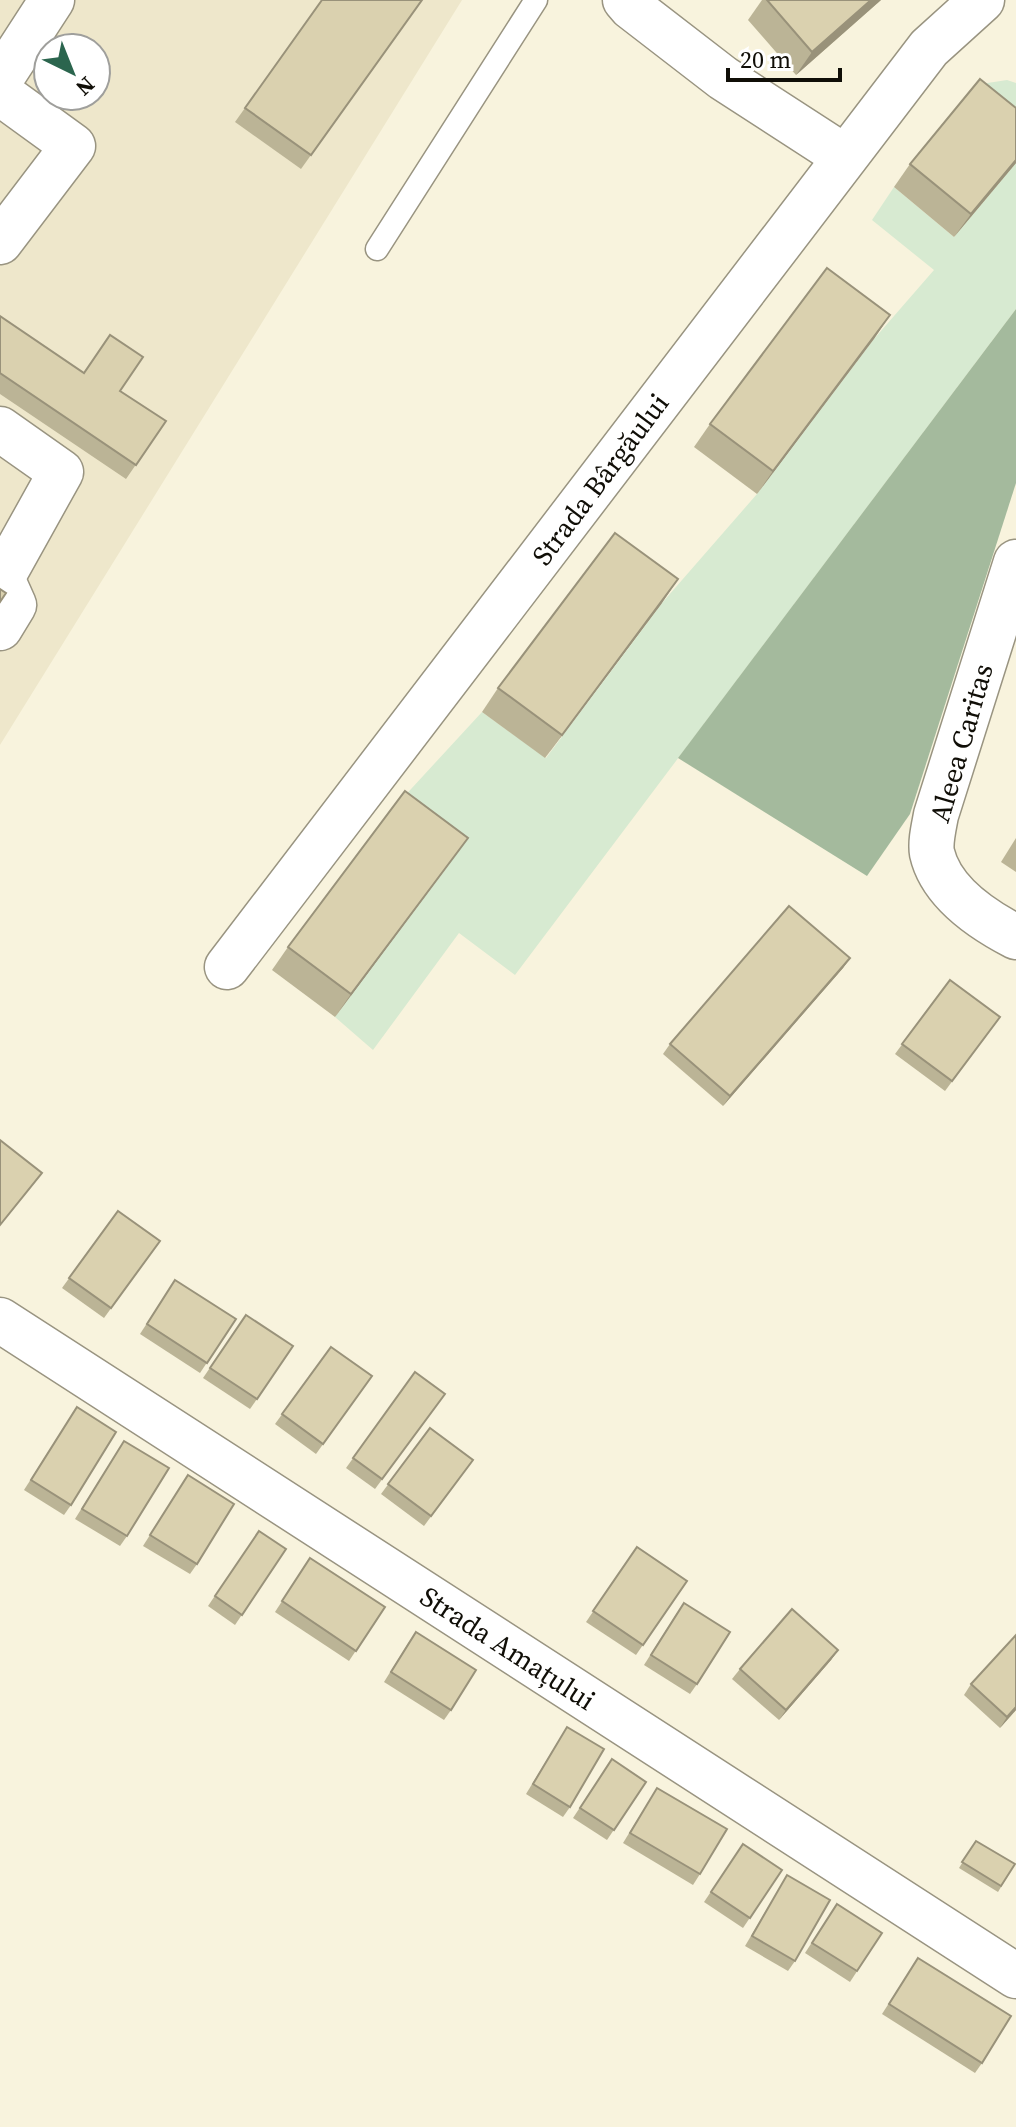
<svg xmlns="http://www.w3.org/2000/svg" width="1016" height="2127" font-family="'Source Serif 4',serif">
	<rect width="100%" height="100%" fill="#f8f3dd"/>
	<path fill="#eee7cb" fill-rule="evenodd" d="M0,0H462L0,745ZM48,48H96V96H48Z"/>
	<g fill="#d7ead1">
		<path d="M1007,80L1016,83V145L981,84Z"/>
		<path d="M1016,163V309L515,975L459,933L373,1050L335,1017L451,862L388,814L482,712L546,758L662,603L757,494L874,339L934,270L872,220L894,187L954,237Z"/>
	</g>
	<path fill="#a4ba9d" d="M1016,309V483L910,814L867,876L678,758Z"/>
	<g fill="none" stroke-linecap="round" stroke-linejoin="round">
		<g stroke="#999481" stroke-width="25">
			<path id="service" d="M377,249L536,0"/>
		</g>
		<g stroke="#999481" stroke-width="47">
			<g id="minor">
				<path d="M625,0L631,7L723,78L845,157"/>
				<path d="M0,80L52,0"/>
				<path d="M0,93L73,146L0,242"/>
				<path d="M0,429L61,472L2,578L0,577"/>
				<path d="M1016,562L936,815C934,826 930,842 932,853C941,892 983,920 1016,937"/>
				<path d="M0,628L14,605L2,578"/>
				<path d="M227,967L929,48L982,0"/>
			</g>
		</g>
		<g stroke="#999481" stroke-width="47">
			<path id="secondary" d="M0,1320L1016,1976"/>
		</g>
		<use href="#service" stroke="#fff" stroke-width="22"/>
		<use href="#minor" stroke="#fff" stroke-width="44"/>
		<use href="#secondary" stroke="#fff" stroke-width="44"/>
	</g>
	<g fill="#bbb496">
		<path d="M322,0H422L301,169L235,122Z"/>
		<path d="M762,0H881L796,75L748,20Z"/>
		<path d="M1016,163L954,237L894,187L910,164Z"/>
		<path d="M890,315L757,494L694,447L710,424Z"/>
		<path d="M0,316L84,373L166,421L126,479L0,394Z"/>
		<path d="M662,603L545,758L482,712L498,688Z"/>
		<path d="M1016,838V872L1001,862Z"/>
		<path d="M451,861L335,1017L272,970L288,947Z"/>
		<path d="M850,958L843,968L723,1106L663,1054L670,1044Z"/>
		<path d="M950,980L1000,1017L945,1091L895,1054Z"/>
		<path d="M118,1211L160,1241L104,1318L62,1288Z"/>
		<path d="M175,1280L236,1319L200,1373L140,1334Z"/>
		<path d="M246,1315L257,1399L250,1409L203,1378Z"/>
		<path d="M331,1347L372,1376L316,1454L275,1424Z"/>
		<path d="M415,1372L445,1394L375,1489L346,1468Z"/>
		<path d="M77,1407L71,1505L64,1515L24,1490Z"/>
		<path d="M430,1428L473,1460L424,1526L381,1494Z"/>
		<path d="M124,1441L127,1536L120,1546L75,1519Z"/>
		<path d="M188,1475L197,1564L190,1574L143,1546Z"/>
		<path d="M259,1531L286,1549L235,1625L208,1606Z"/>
		<path d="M637,1547L687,1581L636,1655L586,1622Z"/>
		<path d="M310,1558L385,1607L349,1661L275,1612Z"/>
		<path d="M677,1613L697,1684L690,1694L644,1665Z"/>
		<path d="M1016,1635V1710L1000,1728L964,1695L971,1684Z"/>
		<path d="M409,1642L451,1710L444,1720L384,1682Z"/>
		<path d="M838,1650L831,1660L779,1720L732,1679L740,1669Z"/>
		<path d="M567,1727L570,1807L563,1817L526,1794Z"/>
		<path d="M612,1759L646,1782L607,1840L573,1818Z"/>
		<path d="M657,1788L700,1874L693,1885L623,1843Z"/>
		<path d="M976,1841L1015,1864L998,1892L959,1868Z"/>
		<path d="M743,1844L782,1870L743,1928L704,1902Z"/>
		<path d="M787,1875L795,1961L788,1971L745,1946Z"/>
		<path d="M837,1904L882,1933L850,1982L805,1953Z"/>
		<path d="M918,1958L982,2063L975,2073L882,2014Z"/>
	</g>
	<g fill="#99927a">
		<path d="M871,0H881L796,75L812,52Z"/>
		<path d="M1016,160V163L954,237L971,214Z"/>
		<path d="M890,315L874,339L757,494L773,471Z"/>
		<path d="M678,579L662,603L545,758L562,735Z"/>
		<path d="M468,838L451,861L335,1017L351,994Z"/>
		<path d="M850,958L843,968L723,1106L730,1096Z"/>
		<path d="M838,1650L831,1660L779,1720L786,1710Z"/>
		<path d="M1016,1707V1710L1000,1728L1007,1717Z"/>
	</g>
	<g fill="#dad1af" stroke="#99927a" stroke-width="2">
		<path d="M322,0H422L311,155L245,108Z"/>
		<path d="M767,0H871L812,52Z"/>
		<path d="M980,79L1016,108V160L971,214L910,164Z"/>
		<path d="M827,268L890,315L773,471L710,424Z"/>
		<path d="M0,316L84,373L110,335L143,357L120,391L166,421L136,465L0,373Z"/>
		<path d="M615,533L678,579L562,735L498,688Z"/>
		<path d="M0,589L6,593L0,602Z"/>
		<path d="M405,791L468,838L351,994L288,947Z"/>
		<path d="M789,906L850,958L730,1096L670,1044Z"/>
		<path d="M950,980L1000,1017L952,1081L902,1044Z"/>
		<path d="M0,1140L42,1173L0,1225Z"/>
		<path d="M118,1211L160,1241L111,1308L69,1278Z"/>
		<path d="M175,1280L236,1319L207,1363L147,1324Z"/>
		<path d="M246,1315L293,1346L257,1399L210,1368Z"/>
		<path d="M331,1347L372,1376L323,1444L282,1414Z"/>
		<path d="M415,1372L445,1394L382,1479L353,1458Z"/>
		<path d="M77,1407L116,1432L71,1505L31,1480Z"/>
		<path d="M430,1428L473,1460L431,1516L388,1484Z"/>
		<path d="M124,1441L169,1468L127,1536L82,1509Z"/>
		<path d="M188,1475L234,1504L197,1564L150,1535Z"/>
		<path d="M259,1531L286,1549L242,1615L215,1596Z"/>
		<path d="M637,1547L687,1581L643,1645L593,1611Z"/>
		<path d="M310,1558L385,1607L356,1651L282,1601Z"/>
		<path d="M684,1603L730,1632L697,1684L651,1655Z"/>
		<path d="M792,1609L838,1650L786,1710L740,1669Z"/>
		<path d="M416,1632L476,1670L451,1710L391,1672Z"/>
		<path d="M1016,1635V1707L1007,1717L971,1684Z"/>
		<path d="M567,1727L604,1749L570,1807L533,1784Z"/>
		<path d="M612,1759L646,1782L614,1830L580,1808Z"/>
		<path d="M657,1788L727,1829L700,1874L630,1833Z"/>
		<path d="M976,1841L1015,1864L1001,1886L962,1862Z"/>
		<path d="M743,1844L782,1870L750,1918L711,1892Z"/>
		<path d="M787,1875L830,1900L795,1961L752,1936Z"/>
		<path d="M837,1904L882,1933L857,1971L812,1943Z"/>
		<path d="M918,1958L1011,2016L982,2063L889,2004Z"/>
	</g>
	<g text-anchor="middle" stroke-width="7" stroke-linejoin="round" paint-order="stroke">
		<g font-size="28" fill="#100e07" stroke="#fff">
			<text transform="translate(600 479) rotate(-53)" y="10">Strada Bârgăului</text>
			<text transform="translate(961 743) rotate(-74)" y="10">Aleea Caritas</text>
			<text transform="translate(508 1648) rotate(33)" y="10">Strada Amațului</text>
		</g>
	</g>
	<g transform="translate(72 72) rotate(137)"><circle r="38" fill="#ffffff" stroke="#9f9f9c" stroke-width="2"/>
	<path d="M0-6L14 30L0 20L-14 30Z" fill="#2b654e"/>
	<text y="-12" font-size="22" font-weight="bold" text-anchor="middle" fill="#100e07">N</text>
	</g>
	<path d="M728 68v12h112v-12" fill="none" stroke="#100e07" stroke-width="4"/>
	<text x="740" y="68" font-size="24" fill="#100e07" stroke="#ffffff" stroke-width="6" paint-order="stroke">20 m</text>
</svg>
